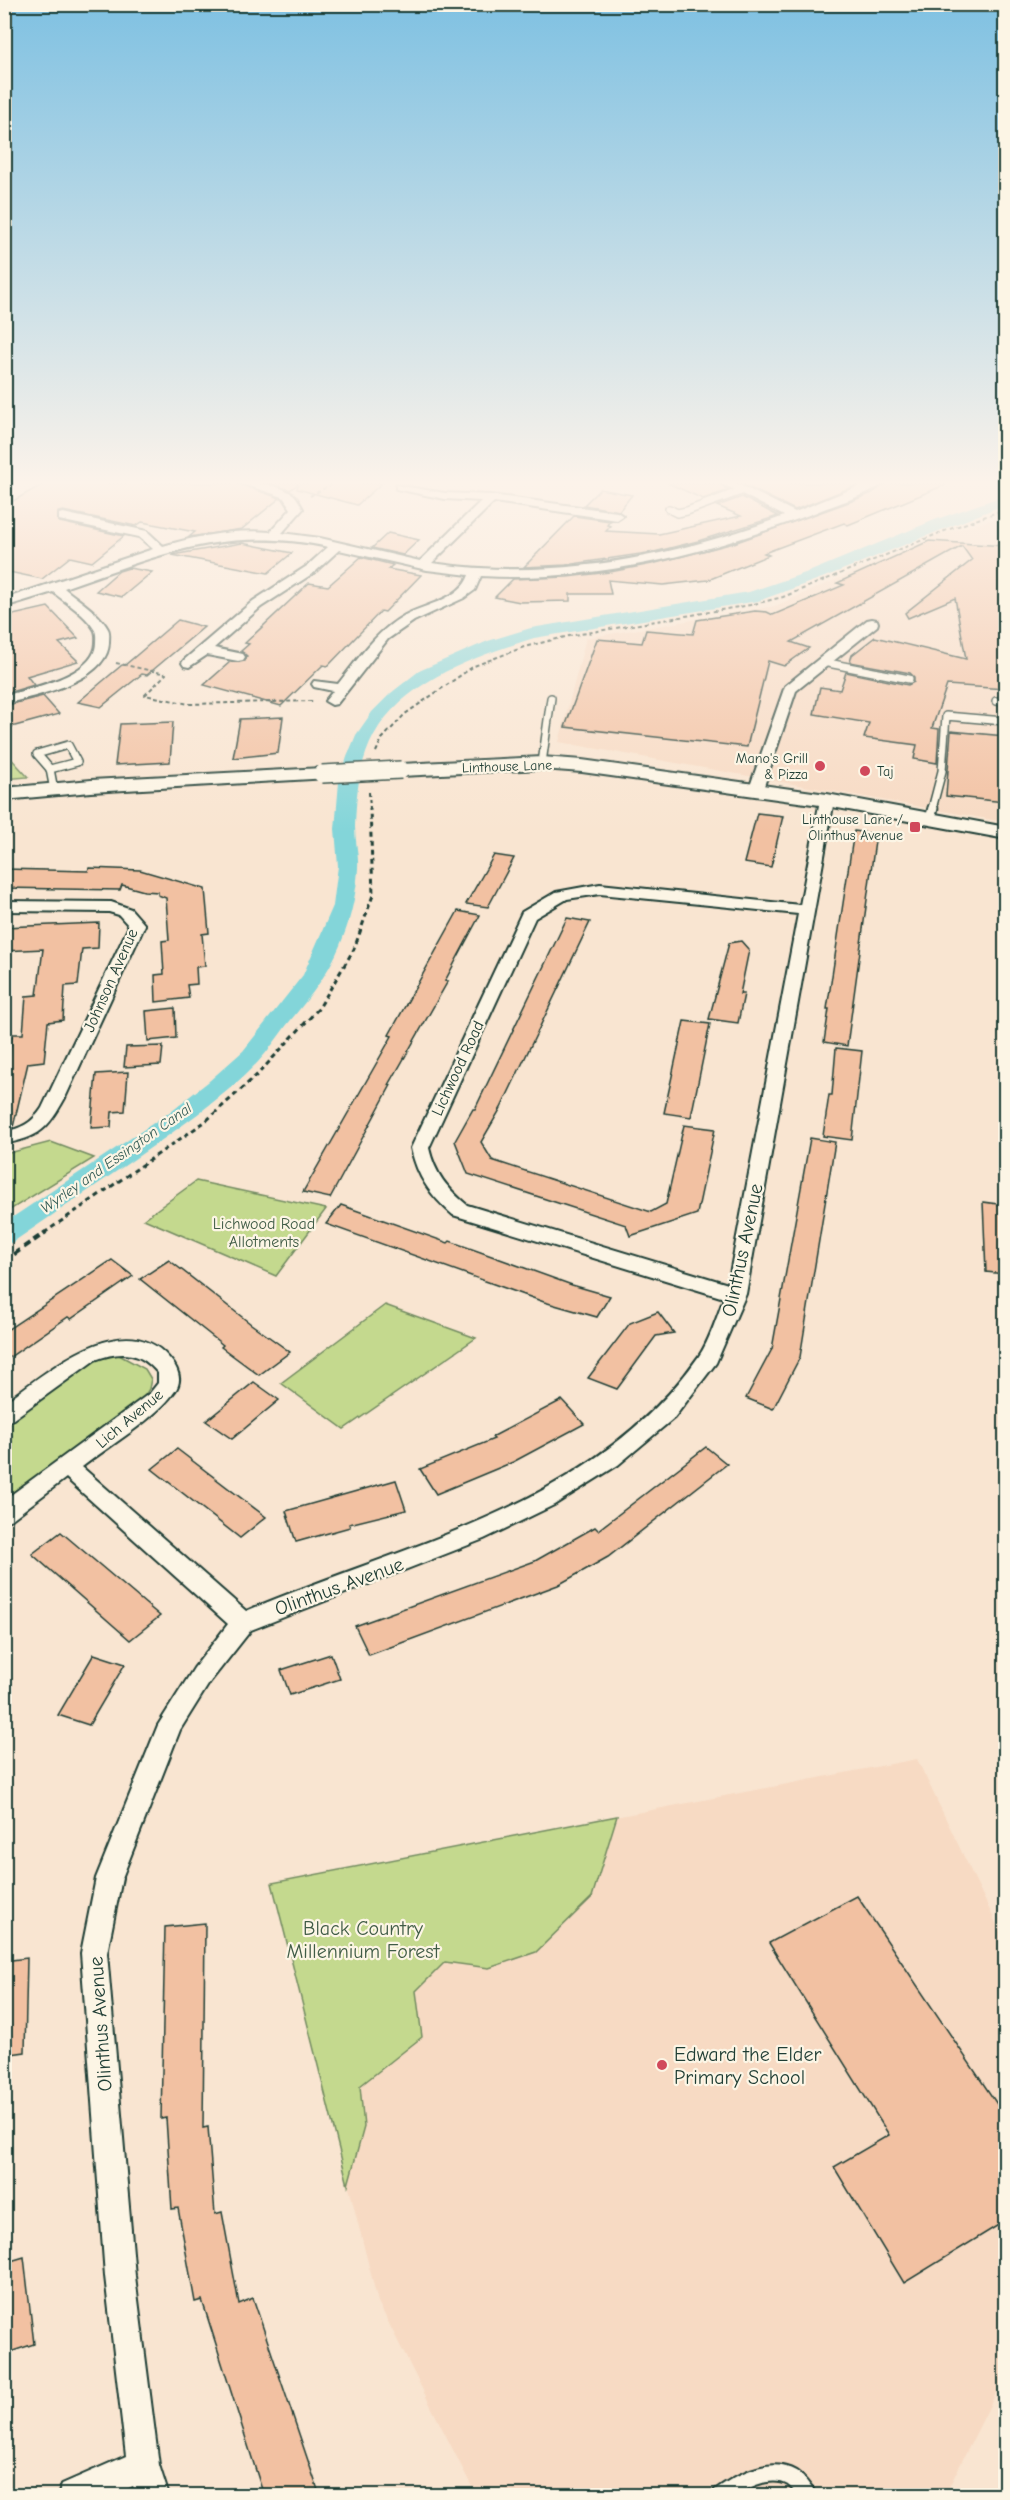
<svg xmlns="http://www.w3.org/2000/svg" width="1010" height="2500" font-family="'Comic Neue',sans-serif">
	<rect width="100%" height="100%" fill="#f9e5d1"/>
	<filter id="ink" filterUnits="userSpaceOnUse"><feTurbulence type="fractalNoise" baseFrequency=".0167" numOctaves="2"/><feDisplacementMap in="SourceGraphic" scale="12" xChannelSelector="R" yChannelSelector="G"/><feConvolveMatrix kernelMatrix="1 2 1 2 8 2 1 2 1" color-interpolation-filters="sRGB"/></filter>
	<g filter="url(#ink)">
		<g fill="#f7dac3">
			<path d="M1005,516V822L559,742L586,638L775,606L941,534Z"/>
			<path d="M917,1759L1006,1944L1005,2375L945,2495H476L378,2302L272,1883Z"/>
		</g>
		<g fill="#c4d98e" stroke="#728b61" stroke-width="1.5">
			<path d="M4,752H5L28,777L5,779Z"/>
			<path d="M51,1142L94,1158L5,1213V1154Z"/>
			<path d="M196,1181L326,1209L276,1276L144,1219Z"/>
			<path d="M385,1305L476,1338L344,1429L281,1383Z"/>
			<path d="M119,1355L145,1369L151,1379L149,1389L142,1400L5,1499L4,1424L98,1358Z"/>
			<path d="M617,1816L592,1897L536,1952L489,1968L445,1962L416,1991L422,2037L360,2086L364,2127L348,2185L272,1883Z"/>
		</g>
		<g fill="none" stroke-linecap="round" stroke-linejoin="round">
			<path fill="#83d5d9" fill-rule="evenodd" d="M1006,495V504L822,578L758,601L534,638C478,656 405,679 374,735C359,762 356,796 355,827C355,841 359,855 358,868C356,906 343,948 322,979C311,996 298,1011 286,1026C277,1038 268,1051 258,1062C221,1100 176,1130 133,1160C93,1187 53,1215 13,1242L4,1245V1223L167,1114L208,1082L243,1051L303,975L333,906L338,866L335,829L339,782L347,757L356,735L372,712L391,693L419,671L488,641L531,628L749,592L811,571L937,519Z"/>
		</g>
		<g fill="#f2c1a2" stroke="#1f3d34" stroke-width="1.5">
			<path d="M45,483H235L280,498L242,529L189,537L195,532L142,522L136,526L63,511L58,512L59,522L124,536L92,562L70,557L42,579L4,571V506Z"/>
			<path d="M268,483H382L357,505L297,489L298,484L290,490Z"/>
			<path d="M668,483H717L729,490L703,499Z"/>
			<path d="M740,483H862L795,510Z"/>
			<path d="M887,483H944L945,485L848,525L844,523L764,553L769,555L708,580L663,585L608,580L611,594H570V601L520,602L495,597L513,579L567,577L610,572L652,564L734,543L852,501L872,493Z"/>
			<path d="M600,489L632,495L619,511L584,505Z"/>
			<path d="M742,497L778,516L698,541L654,552L566,565L524,567L574,516L610,521L607,525L611,526L606,531L659,534L741,516L717,506Z"/>
			<path d="M388,533L419,540L403,555L372,548Z"/>
			<path d="M929,541L1005,546V689L947,685L932,728L939,729L937,763L914,759L917,745L864,738L869,723L814,714L820,687L840,690L846,672L908,685L914,682V677L910,673L850,662L852,655L875,637L966,659L955,598L908,618L905,613L972,560L962,546L791,642L809,648L784,666L768,661L747,747L565,727L597,639L642,643L646,630L693,634L697,620L755,611L767,612L773,615L844,585L837,583Z"/>
			<path d="M242,543L292,553L268,573L172,555Z"/>
			<path d="M361,557L393,565L388,569L421,575L385,612L381,611L328,666L323,665L281,706L204,685L230,662L245,661L247,656L241,651L249,644L245,643L309,583L328,586Z"/>
			<path d="M129,568L152,572L122,597L96,591L119,571Z"/>
			<path d="M48,607L78,638L59,643L78,661L27,676L34,685L4,694V617Z"/>
			<path d="M178,620L204,627L147,675L142,674L101,707L78,702L122,665H125Z"/>
			<path d="M43,696L59,714L4,729V706Z"/>
			<path d="M283,717L278,753L233,758L240,719Z"/>
			<path d="M173,722L170,762L115,765L120,724Z"/>
			<path d="M951,731L1005,736V802L946,796Z"/>
			<path d="M757,813L783,816L771,867L744,863Z"/>
			<path d="M854,831L876,834L847,1046L824,1042L829,1009H827Z"/>
			<path d="M494,855L514,858L488,907L466,904Z"/>
			<path d="M89,868L140,870L205,889L209,933L202,934L205,966L196,967L197,984L187,985L189,998L156,1002L155,975L164,974L162,941L169,940L166,898L158,895V892L144,891L122,885L120,890L4,888V869L88,871Z"/>
			<path d="M458,911L480,915L445,981H448L389,1085H391L330,1198L303,1192L392,1036L389,1035Z"/>
			<path d="M567,918L590,922L501,1108L481,1142L492,1160L651,1212L666,1204L684,1125L715,1129L697,1214L630,1236L626,1225L468,1174L455,1141L473,1109H475Z"/>
			<path d="M99,923L98,948L82,949L78,985L65,986L63,1020L48,1022L44,1061L28,1063L13,1127L4,1129V1068H8L12,1034H23L26,996L37,995L43,949L4,951V927Z"/>
			<path d="M741,941L749,950L740,994H744L738,1023L709,1019L729,943Z"/>
			<path d="M175,1008L176,1038L148,1041L146,1011Z"/>
			<path d="M684,1021L710,1024L691,1117L664,1113Z"/>
			<path d="M163,1046L161,1065L124,1067L126,1047Z"/>
			<path d="M836,1048L862,1051L852,1140L823,1136L829,1095H832Z"/>
			<path d="M128,1072L125,1111L112,1112L111,1127L91,1128L96,1074Z"/>
			<path d="M810,1138L835,1142L800,1357L773,1409L746,1398L772,1349Z"/>
			<path d="M983,1202L1005,1205V1274L986,1272Z"/>
			<path d="M341,1205L448,1243L450,1241L572,1285L610,1296L597,1317L544,1302L326,1224Z"/>
			<path d="M112,1260L133,1276L71,1319L68,1317L4,1361V1332Z"/>
			<path d="M169,1260L251,1324L290,1352L259,1375L221,1347L223,1345L140,1279Z"/>
			<path d="M658,1312L674,1333L656,1336L617,1389L588,1378L630,1323Z"/>
			<path d="M254,1382L279,1400L232,1439L206,1421Z"/>
			<path d="M562,1400L584,1424L513,1462L436,1494L420,1469L494,1439L492,1437Z"/>
			<path d="M706,1447L727,1464L608,1557L558,1585L369,1655L355,1626L535,1561L595,1527L598,1530Z"/>
			<path d="M177,1449L266,1517L240,1538L152,1469Z"/>
			<path d="M396,1480L406,1510L349,1524L350,1527L296,1542L286,1511Z"/>
			<path d="M61,1532L160,1616L130,1640L32,1554Z"/>
			<path d="M94,1654L125,1664L89,1725L58,1715Z"/>
			<path d="M331,1654L340,1679L290,1695L281,1670Z"/>
			<path d="M857,1896L1005,2116V2221L904,2283L834,2167L889,2135L769,1943Z"/>
			<path d="M205,1923L203,2128L208,2127L215,2214L222,2212L239,2304L253,2298L320,2496H264L202,2300L195,2302L178,2208L172,2209L166,2118L161,2119L165,1927Z"/>
			<path d="M27,1958L25,2052L4,2055V1961Z"/>
			<path d="M24,2257L34,2344L4,2354V2263Z"/>
		</g>
		<g fill="none" stroke-linecap="round" stroke-linejoin="round">
			<g stroke="#1f3d34" stroke-width="10">
				<g id="service-far2">
					<path d="M669,509L677,513L687,511L741,491"/>
					<path d="M823,662L909,679"/>
					<path d="M996,701L1006,702"/>
					<path d="M68,745L77,762L50,769L37,754Z"/>
					<path d="M542,763L551,698"/>
					<path d="M50,769L54,790"/>
					<path d="M932,809L942,771L946,716L1004,721"/>
				</g>
			</g>
			<g stroke="#1f3d34" stroke-width="13">
				<path id="service-far1" d="M930,819L933,808"/>
			</g>
			<g stroke="#1f3d34" stroke-width="20">
				<path id="service" d="M720,2496C738,2483 769,2465 792,2478C798,2482 803,2490 808,2496"/>
			</g>
			<g stroke="#1f3d34" stroke-width="4">
				<g id="minor">
					<path d="M237,482C253,482 276,484 291,493C297,496 300,504 303,509L282,533L320,538L420,561L481,501L445,499L396,489V485L445,493L491,495L617,512L623,516L617,520L494,502L432,563C552,581 671,558 784,516L719,482H734L795,512L869,482H885C871,494 833,505 814,513C709,553 596,583 481,576L475,590L464,598L414,621L388,639L337,704L332,705L325,701L333,691L314,687L312,684L314,681L338,684C358,659 376,631 405,615C426,604 461,599 469,575L427,570L339,550L315,572L261,607L214,648L243,654L245,657L243,660L238,661L207,655L189,667L184,666L182,663L184,660L253,601L307,566L328,547C225,525 158,556 64,588C78,600 99,612 108,629C110,632 109,638 109,642C109,681 35,696 4,704V696C30,688 95,676 96,643C96,638 97,633 94,629C85,614 66,603 53,592L4,607V599L153,549L139,537L59,520V514L63,513L147,531L163,546C198,536 234,529 270,532L291,509L283,497Z"/>
					<path d="M872,619L877,620L878,623L877,626L796,691L763,789L761,792H751L749,789L785,686L867,620Z"/>
					<path d="M827,796L834,800L746,1294L716,1363L674,1418L618,1465L554,1505L484,1539L251,1630L210,1682L180,1730L122,1878L107,1953L135,2276L159,2465L169,2496H137L133,2486L112,2496H58L62,2484L126,2456L105,2276L81,1953L96,1878L158,1725L194,1668L228,1624L66,1478L12,1519L4,1522V1500L150,1393L158,1383V1373C140,1351 121,1350 95,1360L12,1420L4,1422V1403C45,1374 123,1304 169,1358C178,1368 183,1380 175,1391C157,1418 109,1446 82,1467L246,1611C405,1543 593,1508 699,1356C710,1340 717,1316 724,1298L453,1215C431,1196 417,1177 411,1148L522,912L556,892L600,884L800,905L820,800ZM600,894L798,914L728,1284L467,1205C447,1188 435,1174 429,1148L535,918L567,899Z"/>
					<path d="M4,901L111,902L131,909L145,925L65,1098C48,1129 40,1137 4,1144V1132C22,1128 32,1123 42,1108L129,926L119,915L109,912L4,911Z"/>
				</g>
			</g>
			<g stroke="#1f3d34" stroke-width="4">
				<g id="tertiary">
					<path d="M542,757L582,760L827,794L1006,827V839L827,806L582,772L542,769L401,776L394,774L392,770L394,766L401,764Z"/>
					<path d="M322,768L329,770L331,774L329,778L91,792L4,800V788L91,780Z"/>
				</g>
			</g>
			<g stroke="#1f3d34" stroke-width="2" stroke-dasharray="4 3" stroke-linecap="butt">
				<path d="M310,496L336,482"/>
				<path d="M116,663L166,674L145,695L189,704L313,701"/>
				<path d="M376,752L382,739L405,714L474,666L524,647L569,636L750,605L783,597L947,530L1006,509"/>
				<path d="M369,792L370,809"/>
			</g>
			<path stroke="#1f3d34" stroke-width="3" stroke-dasharray="5 4" stroke-linecap="butt" d="M44,1233L206,1121L258,1074L319,1008L354,949L373,895L370,808"/>
			<path stroke="#1f3d34" stroke-width="4.5" stroke-dasharray="7 5" stroke-linecap="butt" d="M4,1261L46,1232"/>
			<use href="#service-far2" stroke="#fcf5e5" stroke-width="7"/>
			<use href="#service-far1" stroke="#fcf5e5" stroke-width="9"/>
			<use href="#service" stroke="#fcf5e5" stroke-width="16"/>
			<use href="#minor" fill="#fcf5e5" fill-rule="evenodd"/>
			<use href="#tertiary" fill="#fcf5e5" fill-rule="evenodd"/>
			<g stroke="#1f3d34" stroke-width="20" stroke-linecap="butt">
				<path id="tertiary-bridge" d="M322,774L401,770"/>
			</g>
			<use href="#tertiary-bridge" stroke="#fcf5e5" stroke-width="17"/>
		</g>
	</g>
	<linearGradient id="sky" x2="0" y2="1"><stop stop-color="#7fc1e2"/><stop offset="0.58" stop-color="#fcf3ea"/><stop offset="1" stop-color="#fcf3ea" stop-opacity="0"/></linearGradient>
	<rect width="1010" height="832" fill="url(#sky)"/>
	<g fill="#d1495b" stroke="#fcf5e5" stroke-width="2">
		<circle cx="820" cy="766" r="6"/>
		<circle cx="865" cy="771" r="6"/>
		<rect x="909" y="821" width="12" height="12" rx="3"/>
		<circle cx="662" cy="2065" r="6"/>
	</g>
	<g text-anchor="middle" stroke-width="4.5" stroke-linejoin="round" paint-order="stroke">
		<g font-size="14" fill="#1f3d34" stroke="#fcf5e5" text-anchor="end">
			<text x="808" y="763">Mano's Grill<tspan x="808" dy="16">&amp; Pizza</tspan></text>
			<text x="877" y="776" text-anchor="start">Taj</text>
			<text x="903" y="824">Linthouse Lane /<tspan x="903" dy="16">Olinthus Avenue</tspan></text>
		</g>
		<g font-size="14" fill="#1f3d34" stroke="#fcf5e5">
			<text transform="translate(507 766) rotate(-2)" y="5">Linthouse Lane</text>
		</g>
		<g font-size="15" font-style="italic" fill="#335b55" stroke="#fcf5e5">
			<text transform="translate(116 1158) rotate(-35)" y="5">Wyrley and Essington Canal</text>
		</g>
		<g font-size="16" fill="#1f3d34" stroke="#fcf5e5">
			<text transform="translate(110 980) rotate(-66)" y="6">Johnson Avenue</text>
			<text transform="translate(457 1068) rotate(-65)" y="6">Lichwood Road</text>
			<text transform="translate(129 1418) rotate(-40)" y="6">Lich Avenue</text>
		</g>
		<g font-size="16" fill="#405c46" stroke="#fcf5e5">
			<text x="264" y="1229">Lichwood Road<tspan x="264" dy="18">Allotments</tspan></text>
		</g>
		<g font-size="20" fill="#1f3d34" stroke="#fcf5e5">
			<text transform="translate(742 1250) rotate(-78)" y="7">Olinthus Avenue</text>
			<text transform="translate(339 1586) rotate(-20)" y="7">Olinthus Avenue</text>
			<text transform="translate(100 2024) rotate(-94)" y="7">Olinthus Avenue</text>
		</g>
		<g font-size="20" fill="#405c46" stroke="#fcf5e5">
			<text x="363" y="1935">Black Country<tspan x="363" dy="23">Millennium Forest</tspan></text>
		</g>
		<g font-size="20" fill="#1f3d34" stroke="#fcf5e5" text-anchor="start">
			<text x="674" y="2061">Edward the Elder<tspan x="674" dy="23">Primary School</tspan></text>
		</g>
	</g>
	<rect width="1010" height="2500" fill="none" stroke="#fcf5e5" stroke-width="24"/>
	<rect x="12" y="12" width="986" height="2476" fill="none" stroke="#1f3d34" stroke-width="2" filter="url(#ink)"/>
</svg>
